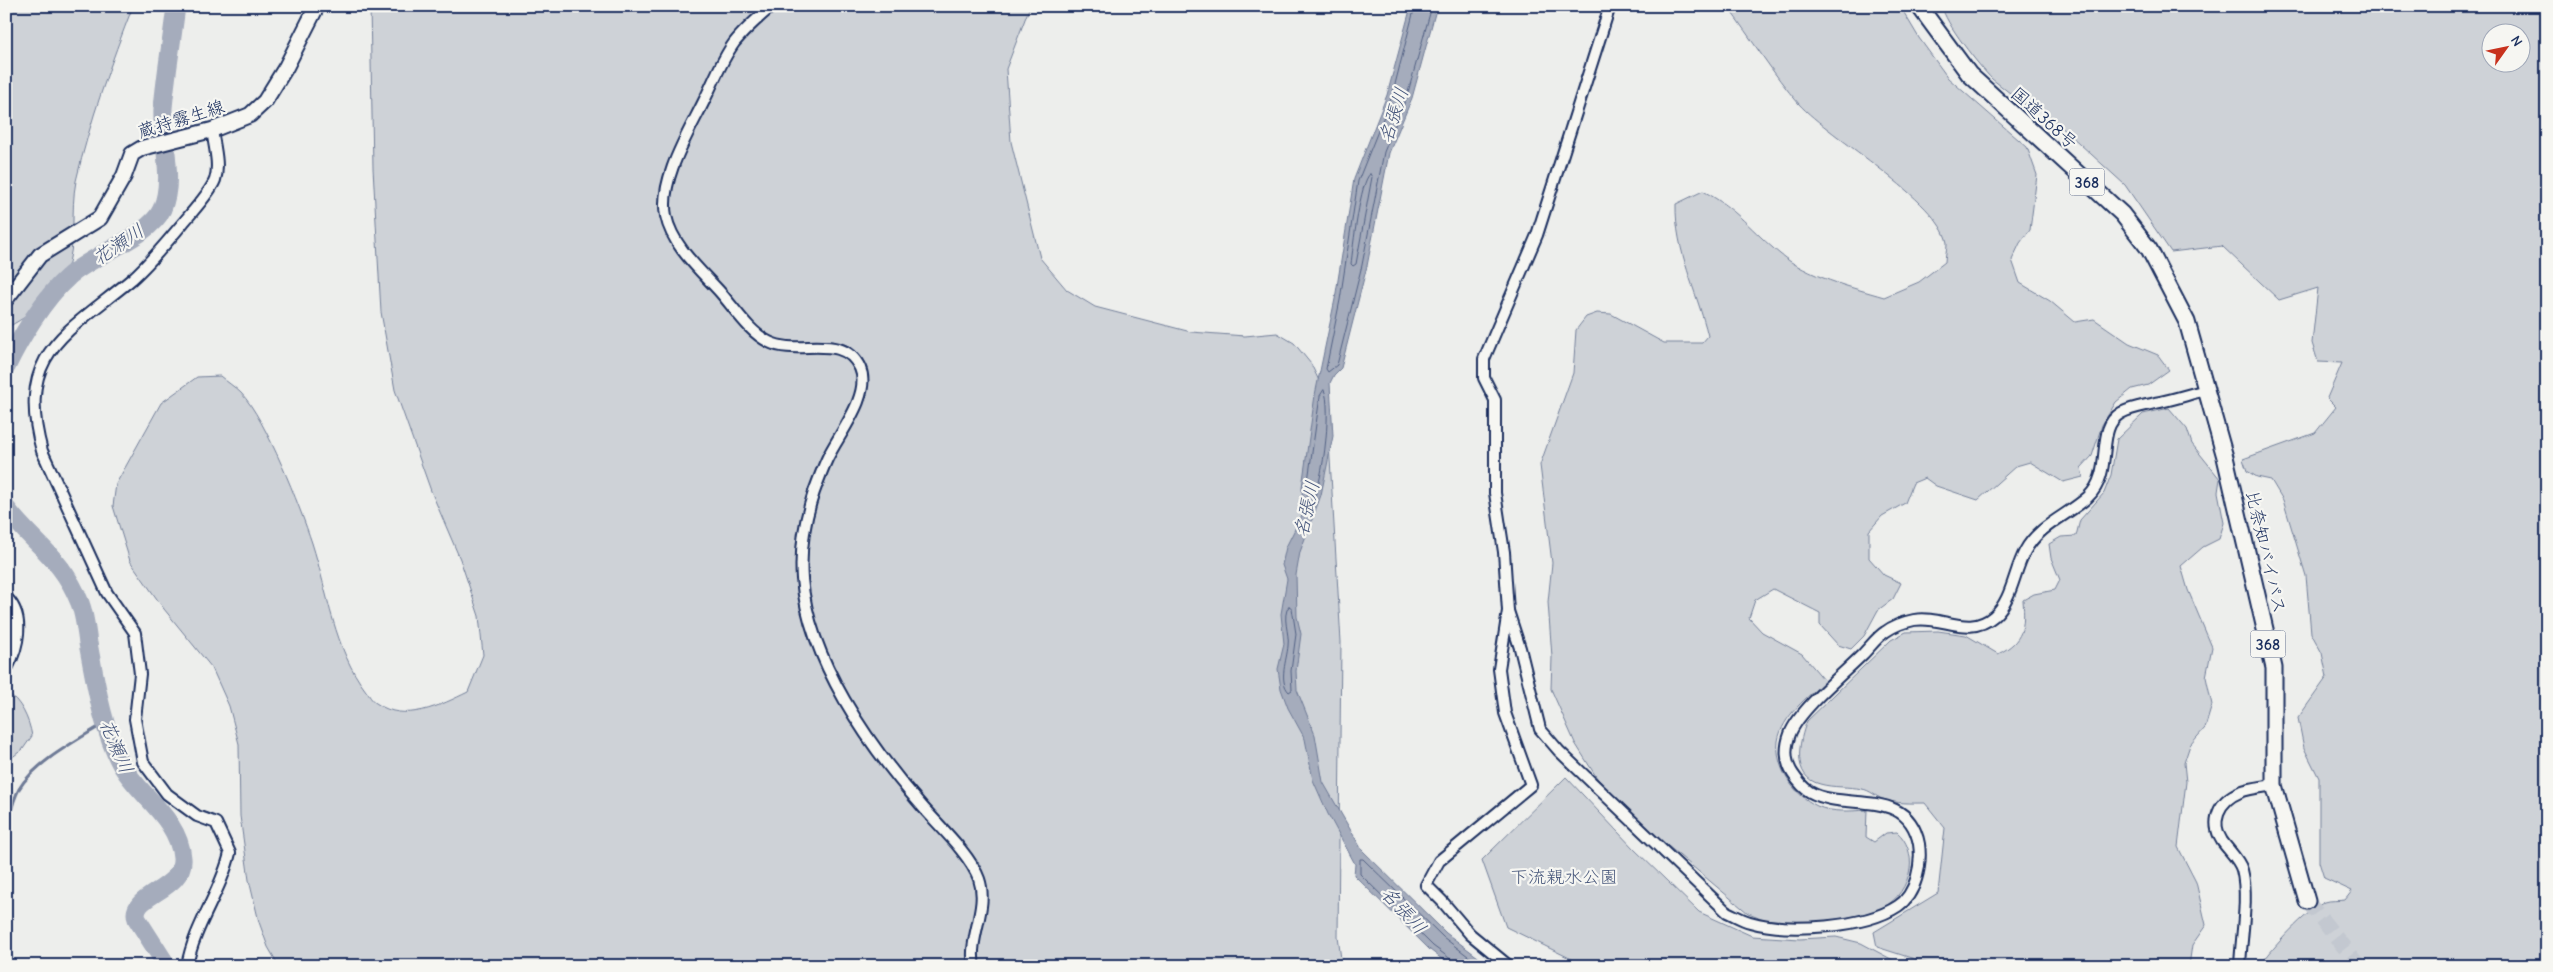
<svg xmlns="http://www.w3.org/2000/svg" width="2553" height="972" font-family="'Comic Neue','Klee One',sans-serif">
	<rect width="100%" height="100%" fill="#edeeec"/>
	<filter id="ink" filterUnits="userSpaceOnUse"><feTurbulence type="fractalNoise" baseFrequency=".02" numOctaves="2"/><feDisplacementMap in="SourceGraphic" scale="10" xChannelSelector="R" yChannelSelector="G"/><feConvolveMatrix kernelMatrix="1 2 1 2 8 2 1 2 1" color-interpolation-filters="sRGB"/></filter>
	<g filter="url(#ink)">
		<g fill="#ced2d7" stroke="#74809a" fill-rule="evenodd">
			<path d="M6,6H133C111,62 90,121 76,181C70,210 77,244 66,272C57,297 29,316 6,328Z"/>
			<path d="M370,6H1030L1006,69L1011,142L1040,258L1067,290L1095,307L1191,332L1245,336L1277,333L1294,343L1311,364L1322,387L1329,442L1341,642L1338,937L1342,966H279L268,947L259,922L249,880L240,816L239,744L229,706L212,668L164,609L130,561L113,506L116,484L161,403L197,377L220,376C227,382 235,387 241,393C266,419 300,507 312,543C328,593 334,649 366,691C369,695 372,701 376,703C405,724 441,705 468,692L483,655L479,616L460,559L431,491L395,390L381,312L373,168Z"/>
			<path d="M1727,6H1900L1919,38L1948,78L2027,147L2037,175L2030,230L2020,243L2012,260L2020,283L2050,301L2075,322L2094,319L2129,343L2158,355L2169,370L2148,385L2132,389L2116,402L2102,425L2092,456L2081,468L2083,477L2063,482L2030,462L2016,466L1978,500L1936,486L1925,478L1913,483L1905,503L1882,516L1869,531V558L1884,575L1901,583L1893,599L1878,610L1864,636L1851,649L1838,645L1820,625V613L1773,589L1755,600L1749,618L1762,632L1802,654L1825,681C1808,697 1782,716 1778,741C1775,768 1793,794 1817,806C1832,813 1851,811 1867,810L1866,837L1874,842L1886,833L1897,832C1907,840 1912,856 1910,869C1907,885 1898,900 1882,908C1859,919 1795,926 1769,921C1762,919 1755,915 1748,913L1624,809L1597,778L1575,743L1551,689L1552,657L1548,602L1552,563L1540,465L1573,373L1576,330L1586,317L1597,313L1611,314L1664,343H1702L1708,336C1697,291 1675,251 1676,204L1703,191C1737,209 1752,231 1780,254C1808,277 1850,287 1884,297L1919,282L1945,262C1945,257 1947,249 1947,243C1940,201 1829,137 1799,104C1773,74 1751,38 1727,6Z"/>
			<path d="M1942,6H2547V966H2260C2272,948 2306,911 2325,902C2330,900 2339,901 2345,900L2352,891L2324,878L2319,862V778L2304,748L2298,718L2327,677L2322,653L2311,633L2306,576L2283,500L2271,480L2257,477L2247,471L2243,459L2315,433L2336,407L2327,398L2342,363L2318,362L2312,343L2318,288L2279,300L2222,246L2171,252L2125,185L2035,103L2029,108C2017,98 2004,89 1992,79C1980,67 1944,22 1942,6ZM2520,32V62H2490V32Z"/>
			<path d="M2169,408L2187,429L2192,444L2220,479L2218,492L2224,523L2219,539L2203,547L2181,566L2188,590L2212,647L2206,677L2212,705L2205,728L2190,745L2184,763L2186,782L2178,847L2196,882L2206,925L2192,945L2189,966H1936L1877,947L1874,932L1938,893L1945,828L1925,803C1912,803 1896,804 1883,799C1876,797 1870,790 1862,789C1848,786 1834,788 1820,784C1791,777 1799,741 1807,721L1891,640L1906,632L1938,631L1966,635L1998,654C2024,641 2025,627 2023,600L2034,594L2055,590L2060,580L2051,558L2049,544L2061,537L2076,536L2080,520L2104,493L2111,475L2117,439L2143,414Z"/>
			<path d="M6,691C21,701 29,719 32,736L23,749L6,762Z"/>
			<path d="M1566,777L1634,849L1699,912L1752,936L1800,939L1836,937L1861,943L1904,966H1586L1506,927L1482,860Z"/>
		</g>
		<path fill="#a5acbc" stroke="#6e7a96" d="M1411,6H1437L1412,98L1389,153L1367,266L1341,368L1334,375L1330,383L1333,436L1321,495L1300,552L1296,575L1297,617L1301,634L1296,671L1297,690L1315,735L1323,782L1362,850L1446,933L1490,966H1451L1430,950L1354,875L1355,864L1328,814L1313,780L1305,739L1288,708L1281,689L1278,669L1284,644L1281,614L1287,579L1282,565L1286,547L1303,513L1302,487L1315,395L1335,299L1354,179L1387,95Z"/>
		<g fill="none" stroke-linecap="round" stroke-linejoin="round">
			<g stroke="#526184" stroke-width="1">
				<path d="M1415,6L1392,96L1358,181L1340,300L1326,369L1328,372L1337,365L1362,265L1384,152L1407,96L1432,6"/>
				<path d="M1370,174L1372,177L1356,264L1353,266L1351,264C1353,248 1360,181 1370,174Z"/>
				<path d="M1324,390C1333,404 1322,497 1309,506L1307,488L1320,396Z"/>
				<path d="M1289,606L1292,608L1296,634L1291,671L1292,690L1289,692C1278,681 1287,659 1288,646C1290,633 1281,617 1289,606Z"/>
				<path d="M1453,966L1452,960L1433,946L1360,874V859H1363L1443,937L1481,966"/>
			</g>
			<path stroke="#6e7a96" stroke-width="3" d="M6,830C10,816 12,802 19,789C35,762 78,740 105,723"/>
			<g stroke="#a5acbc" stroke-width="19">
				<path d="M6,367C20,338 44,298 68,277C91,255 150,237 162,209C175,178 161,140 163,108C166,74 172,40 176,6"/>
				<path d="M6,508C33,544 62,557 80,603C85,616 86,630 88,643C95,680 103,731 121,764C138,795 179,818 182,858C185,890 128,895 137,919L167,966"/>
			</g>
			<path stroke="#c3c8d0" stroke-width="15" stroke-dasharray="15 8" stroke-linecap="butt" d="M2307,901L2359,966"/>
			<g stroke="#1b2f5e" stroke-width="14">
				<g id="minor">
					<path d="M772,6C758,18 745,29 734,43C721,61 714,81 704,101C689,132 659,180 666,216C672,246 701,271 720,292C735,309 749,332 769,342C798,357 843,331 860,368C872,395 838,435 827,459C822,470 818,481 814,492C805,519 800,551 802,579C809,660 869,746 921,805C938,825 970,854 979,879C989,908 968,937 974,966"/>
					<path d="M1508,611L1520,648L1540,729L1559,751L1727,912C1734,915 1742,920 1750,922C1788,933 1865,928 1898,906C1916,894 1922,865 1919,844C1908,786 1846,812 1810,792C1803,788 1797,780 1793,774C1785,762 1785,747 1790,734C1799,710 1844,673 1863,654C1870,647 1877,637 1885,632C1893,626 1904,622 1914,620C1942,615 1969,638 1994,616C2012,600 2014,571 2025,551C2039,525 2067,516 2088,497C2115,471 2094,429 2121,413C2132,407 2143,406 2155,403C2172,400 2189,394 2206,390"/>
					<path d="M187,966C194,926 221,892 230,853L216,823L197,816L167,794L143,762L135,719L140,674L135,633L107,593L42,451C15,353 66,334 132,279C151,262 167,242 183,223C192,212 210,193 215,180C220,165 214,145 212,130"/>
					<path d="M1509,966L1470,934L1442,901L1426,885L1439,861L1531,785L1505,713L1499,669L1508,611L1504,552L1495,493V400L1484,378V359L1537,235L1610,6"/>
					<path d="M2240,966C2241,938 2249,896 2242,870C2239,859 2228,850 2222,841C2210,822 2218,801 2240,792C2250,788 2263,787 2274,785"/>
				</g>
			</g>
			<g stroke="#1b2f5e" stroke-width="18">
				<g id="major">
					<path d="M6,299L40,255L100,218L124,176L132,154L142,148L212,130L250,115L265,101L286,67L317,6"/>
					<path d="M6,600C23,618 16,647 6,666"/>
				</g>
			</g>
			<g stroke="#1b2f5e" stroke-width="19">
				<path id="highway" d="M1919,6L1969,74L2122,214L2149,249L2187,322L2225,457L2274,668V785L2307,901"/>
			</g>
			<use href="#minor" stroke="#f6f6f2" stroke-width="10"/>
			<use href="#major" stroke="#f6f6f2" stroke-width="14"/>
			<use href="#highway" stroke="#f6f6f2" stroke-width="15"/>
		</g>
	</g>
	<g text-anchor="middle" stroke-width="4.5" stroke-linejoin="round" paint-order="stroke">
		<g fill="#f6f6f2" stroke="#5d6b8a" stroke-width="1">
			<rect x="2069.5" y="168.5" width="35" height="27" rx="4"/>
			<rect x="2250.5" y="630.5" width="35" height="27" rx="4"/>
		</g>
		<g font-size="16" font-weight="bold" fill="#1b2f5e">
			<text x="2087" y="188">368</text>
			<text x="2268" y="650">368</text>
		</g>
		<g font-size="18" fill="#1b2f5e" stroke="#f6f6f2">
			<text transform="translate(2044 118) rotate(42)" y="6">国道368号</text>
			<text transform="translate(181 119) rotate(-17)" y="6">蔵持霧生線</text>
			<text transform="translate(2266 552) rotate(77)" y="6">比奈知バイパス</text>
		</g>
		<g font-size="18" fill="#48587c" stroke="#f6f6f2">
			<text x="1564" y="883">下流親水公園</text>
		</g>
		<g font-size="19" font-style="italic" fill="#44547a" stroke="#f6f6f2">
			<text transform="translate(1393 115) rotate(-72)" y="7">名張川</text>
			<text transform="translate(118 244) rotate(-34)" y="7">花瀬川</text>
			<text transform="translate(1306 509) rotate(-77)" y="7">名張川</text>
			<text transform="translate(117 746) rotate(67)" y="7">花瀬川</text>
			<text transform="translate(1404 910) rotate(48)" y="7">名張川</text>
		</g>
	</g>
	<rect width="2553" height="972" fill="none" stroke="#f6f6f2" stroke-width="25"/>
	<rect x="12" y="12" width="2528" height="947" fill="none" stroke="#1b2f5e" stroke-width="2" filter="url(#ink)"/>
	<g transform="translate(2506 48) rotate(57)"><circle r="24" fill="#f6f6f2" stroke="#9ea6b7"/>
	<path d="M0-4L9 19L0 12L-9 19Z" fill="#c8321e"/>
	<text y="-8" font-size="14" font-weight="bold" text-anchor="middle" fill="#1b2f5e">N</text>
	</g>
</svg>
